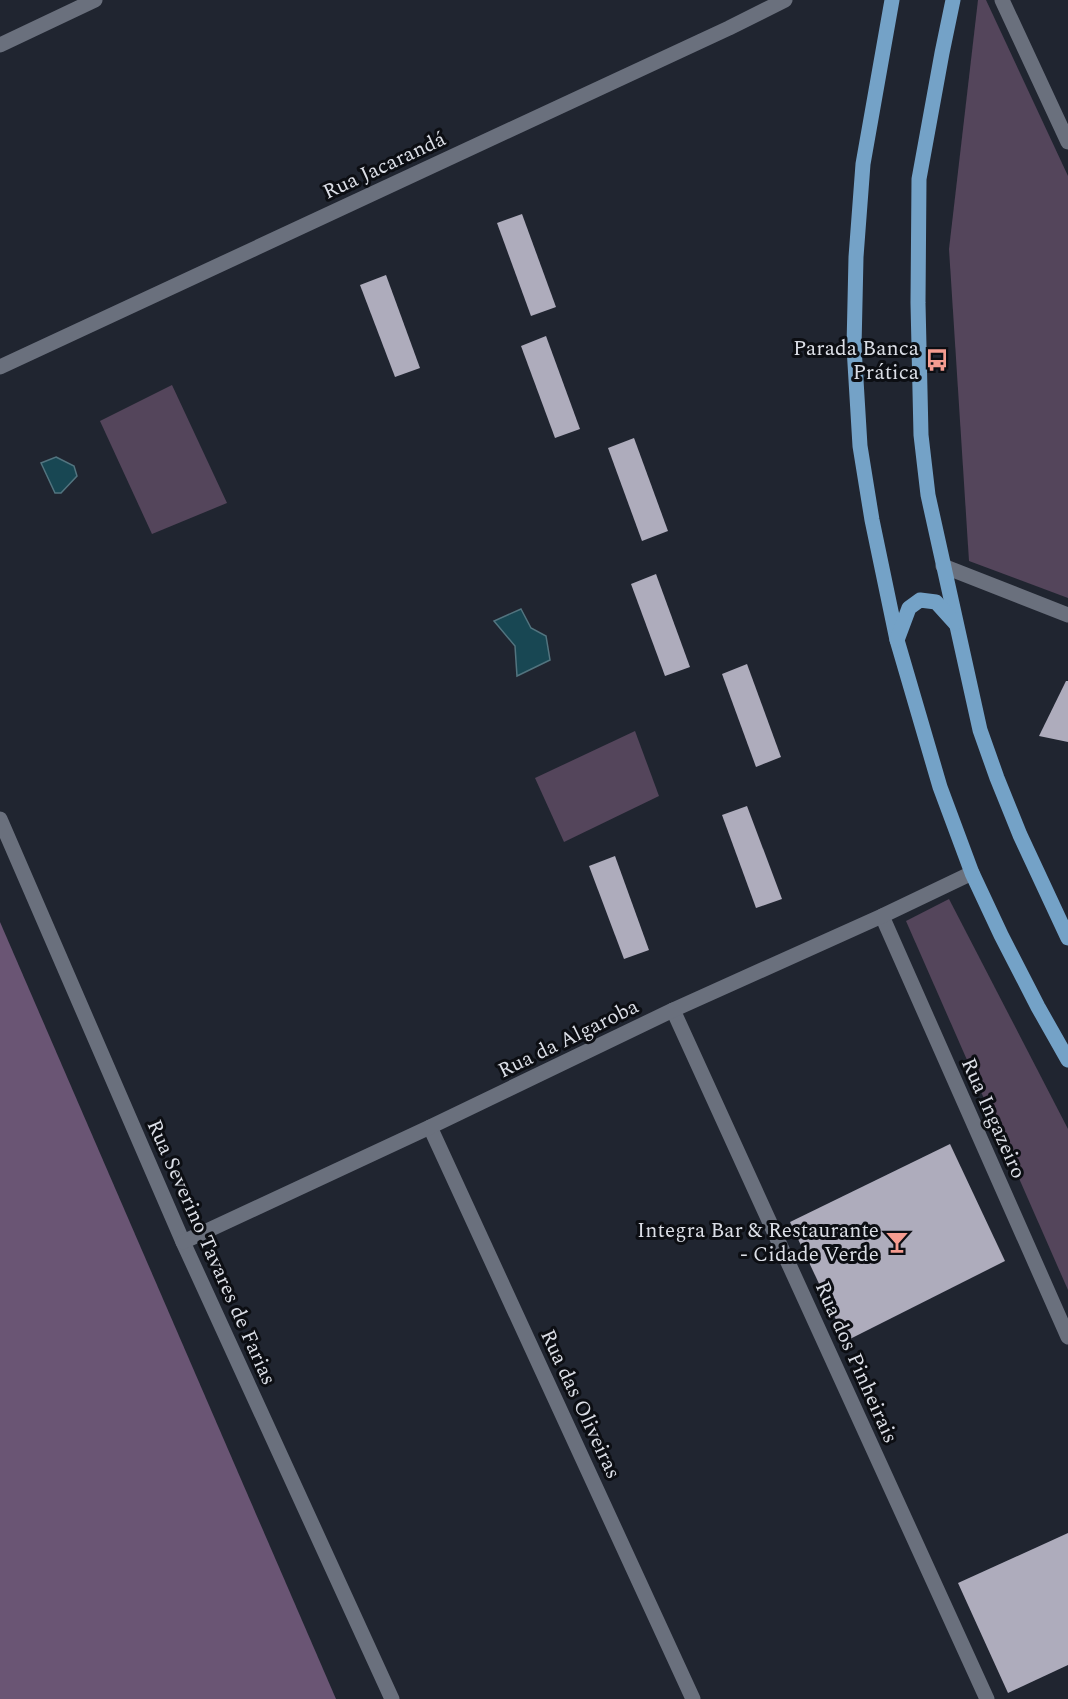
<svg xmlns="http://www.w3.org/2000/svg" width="1068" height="1699" font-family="Spectral,serif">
	<rect width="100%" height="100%" fill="#202530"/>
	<g fill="#54455b">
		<path d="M978,0H986L1068,176V598L969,561L949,249Z"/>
		<path d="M172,385L227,503L152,534L100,421Z"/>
		<path d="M635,731L659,796L564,842L535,778Z"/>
		<path d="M949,899L1068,1129V1290L906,921Z"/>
	</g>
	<path fill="#6a5574" d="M0,922L336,1699H0Z"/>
	<g fill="#184753" stroke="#52747f" stroke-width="1.5">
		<path d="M56,457L74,466L77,476L61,493H55L41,463Z"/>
		<path d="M521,609L531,628L546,636L550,660L517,676L515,646L494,621Z"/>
	</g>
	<g fill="#aeacbc">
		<path d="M522,214L556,307L531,316L497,223Z"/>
		<path d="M386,275L420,368L395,377L360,285Z"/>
		<path d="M546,336L580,429L555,438L521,346Z"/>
		<path d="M634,438L668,531L642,541L608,448Z"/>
		<path d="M656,574L690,667L665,676L631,584Z"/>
		<path d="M747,664L781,757L756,767L722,674Z"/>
		<path d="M1066,681H1068V742L1039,736Z"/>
		<path d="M747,806L782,899L756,908L722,815Z"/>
		<path d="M615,856L649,950L624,959L589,866Z"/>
		<path d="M950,1144L1005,1261L846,1341L790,1222Z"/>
		<path d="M1068,1533V1665L1008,1693L958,1583Z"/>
	</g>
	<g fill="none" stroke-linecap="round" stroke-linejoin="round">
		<g stroke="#6a707d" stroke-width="15">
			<path d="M1002,0L1068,142"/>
			<path d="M0,45L95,0"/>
			<path d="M0,367L729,28L785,0"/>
			<path d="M943,566L1068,615"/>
			<path d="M0,819L183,1242L392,1699"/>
			<path d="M882,916L1068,1337"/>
			<path d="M673,1010L987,1699"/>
			<path d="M430,1127L693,1699"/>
			<path d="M183,1242L430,1127L673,1010L882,916L972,873"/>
		</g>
		<g stroke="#74a2c7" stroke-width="15">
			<path d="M892,0L863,164L856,257L854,347L860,446L872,520L897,640L940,787L972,873L1001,935L1038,1007L1068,1060"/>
			<path d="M953,0L942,53L919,179L918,303L921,435L928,495L980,730L997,778L1020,835L1068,938"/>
			<path d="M897,640L909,608L920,600L936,602L955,623"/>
		</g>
	</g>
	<defs>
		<g id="bus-bare" transform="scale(1.8)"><path d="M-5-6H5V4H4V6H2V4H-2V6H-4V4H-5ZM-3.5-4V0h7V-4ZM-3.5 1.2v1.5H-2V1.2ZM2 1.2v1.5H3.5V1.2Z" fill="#f59c90" stroke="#0c0e13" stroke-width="2.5" paint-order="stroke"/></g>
		<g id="bar-bare" transform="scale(1.8)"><path d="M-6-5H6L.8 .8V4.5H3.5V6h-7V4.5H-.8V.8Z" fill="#f59c90" stroke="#0c0e13" stroke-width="2.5" paint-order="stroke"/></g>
	</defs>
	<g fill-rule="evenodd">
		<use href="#bus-bare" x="937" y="360"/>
		<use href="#bar-bare" x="897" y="1242"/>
	</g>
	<g text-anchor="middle" stroke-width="6" stroke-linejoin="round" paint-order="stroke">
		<g font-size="21" fill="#dbdee6" stroke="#0c0e13">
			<text transform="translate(384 165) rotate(-25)" y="7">Rua Jacarandá</text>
			<text transform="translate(568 1038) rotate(-26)" y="7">Rua da Algaroba</text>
			<text transform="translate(994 1118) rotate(66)" y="7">Rua Ingazeiro</text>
			<text transform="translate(212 1252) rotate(66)" y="7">Rua Severino Tavares de Farias</text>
			<text transform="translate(857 1362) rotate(66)" y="7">Rua dos Pinheirais</text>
			<text transform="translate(581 1404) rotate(65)" y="7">Rua das Oliveiras</text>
		</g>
		<g font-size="21" fill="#dbdee6" stroke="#0c0e13" text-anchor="end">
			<text x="919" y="355">Parada Banca<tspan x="919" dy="24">Prática</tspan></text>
			<text x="879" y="1237">Integra Bar &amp; Restaurante<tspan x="879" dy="24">- Cidade Verde</tspan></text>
		</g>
	</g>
</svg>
